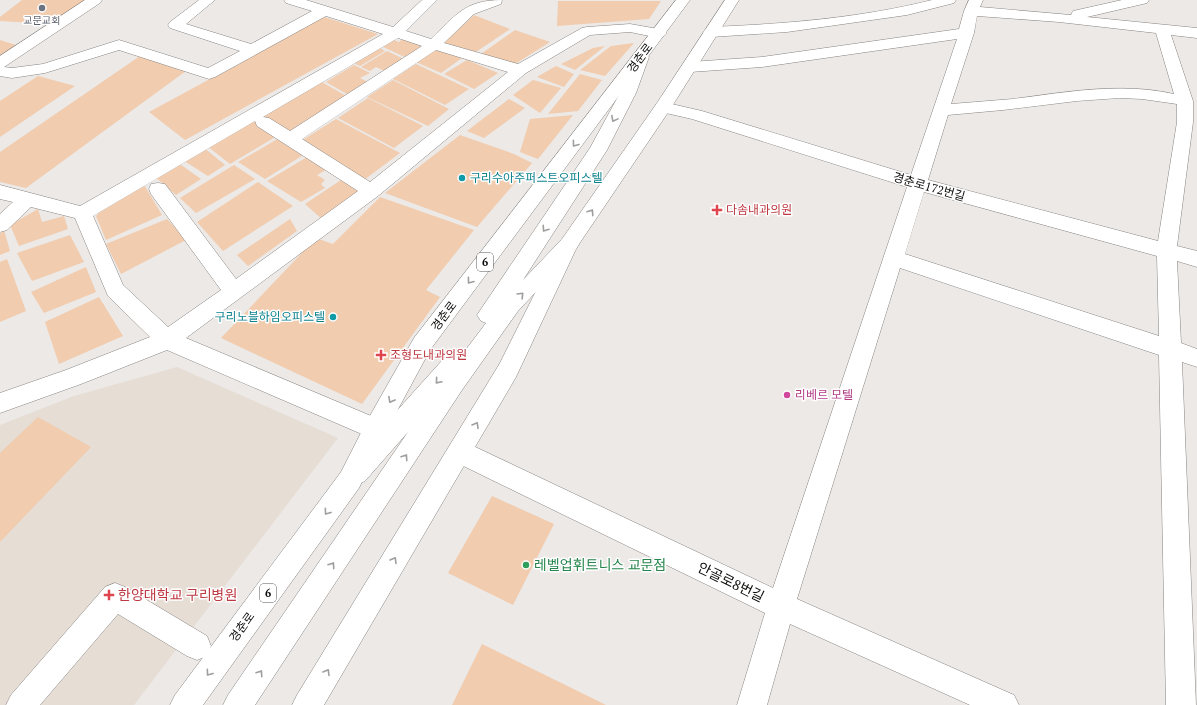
<svg xmlns="http://www.w3.org/2000/svg" width="1197" height="705" font-family="'PT Serif','Noto Sans KR',serif">
	<rect width="100%" height="100%" fill="#ece9e7"/>
	<path fill="#e6ddd5" d="M177,367L338,438L134,705H0V425L74,396Z"/>
	<g fill="#f1ccae">
		<path d="M22,0H86L51,24L0,21V17Z"/>
		<path d="M558,1H661L649,19L557,26Z"/>
		<path d="M474,15L510,29L476,52L444,43Z"/>
		<path d="M324,17L378,34L185,140L149,112Z"/>
		<path d="M515,30L550,42L515,64L481,54Z"/>
		<path d="M404,38L426,46L407,58L381,46L391,39L399,42Z"/>
		<path d="M0,40L16,45L0,56Z"/>
		<path d="M634,43L605,76L580,70L611,46Z"/>
		<path d="M377,46L385,51L360,66L354,63Z"/>
		<path d="M605,46L575,70L561,64L593,48Z"/>
		<path d="M435,48L462,58L441,73L416,62Z"/>
		<path d="M387,51L406,60L387,72L376,67L370,71L361,67Z"/>
		<path d="M140,56L186,71L26,188L0,182V152Z"/>
		<path d="M467,60L498,73L474,89L444,74Z"/>
		<path d="M416,64L469,89L445,105L393,79Z"/>
		<path d="M354,65L370,73L360,78L372,84L352,97L326,82Z"/>
		<path d="M556,66L574,74L564,87L537,77Z"/>
		<path d="M580,74L602,80L578,111L548,114Z"/>
		<path d="M38,76L75,86L0,137V101Z"/>
		<path d="M318,80L350,98L290,136L257,115Z"/>
		<path d="M393,80L449,109L428,126L367,97Z"/>
		<path d="M533,80L561,88L540,113L513,95Z"/>
		<path d="M368,98L423,126L394,148L338,118Z"/>
		<path d="M509,99L525,108L484,138L467,131Z"/>
		<path d="M573,115L538,159L520,152L530,119Z"/>
		<path d="M253,119L277,136L230,164L207,146Z"/>
		<path d="M336,119L400,153L364,180L301,141Z"/>
		<path d="M460,135L514,154L532,163L477,227L385,193Z"/>
		<path d="M279,138L305,154L265,179L238,162Z"/>
		<path d="M203,147L225,165L208,176L181,159Z"/>
		<path d="M307,157L326,170L317,175L325,180L321,184L325,188L301,202L267,181Z"/>
		<path d="M177,162L201,179L176,195L154,176Z"/>
		<path d="M234,165L255,179L196,213L180,198Z"/>
		<path d="M344,178L363,192L323,220L305,204Z"/>
		<path d="M258,182L293,206L223,251L197,222Z"/>
		<path d="M143,183L162,215L106,240L96,216L109,201Z"/>
		<path d="M380,197L474,230L426,290L440,297L362,404L221,338L316,238L333,244Z"/>
		<path d="M38,209L42,222L64,216L68,229L19,246L10,225Z"/>
		<path d="M167,219L186,240L121,274L106,244Z"/>
		<path d="M290,219L297,231L248,266L237,255Z"/>
		<path d="M4,230L10,251L0,255V234Z"/>
		<path d="M70,235L84,262L32,281L17,253Z"/>
		<path d="M7,259L26,311L0,322V262Z"/>
		<path d="M86,267L96,292L44,313L31,292Z"/>
		<path d="M99,297L123,336L59,364L45,322Z"/>
		<path d="M38,417L91,447L0,542V453Z"/>
		<path d="M492,496L554,524L513,605L448,573Z"/>
		<path d="M482,644L606,705H452Z"/>
	</g>
	<g fill="none" stroke-linecap="round" stroke-linejoin="round">
		<g stroke="#878482" stroke-width="1">
			<g id="minor">
				<path d="M85,0H102L100,3L4,67L12,68L43,64L119,40L208,68L240,51L170,28L168,25L170,22L199,0H215L186,24L251,44L312,11L286,3L284,0H306L393,27L422,0H437L406,31L431,39C456,15 465,0 502,0L501,4L474,14L444,43L518,64L582,28L587,27L630,24L664,30L667,33L664,36L659,38L630,32L590,35L526,73L378,196L186,338L383,421L385,424L446,356L454,354L461,356L486,323L481,321L477,315L481,309L590,148L620,93L633,57L635,54L641,52L647,54L649,57L636,93L607,150L523,280L562,239L569,237L576,239L579,244L576,249L518,311L462,390L255,705H223L228,695L408,432L365,481L356,485L347,481L344,473L347,465L371,438L167,350L81,384L0,413V393L66,370L150,337L108,296L75,218L31,207L7,230L0,232V214L13,202L0,199V185L80,206L383,34L326,16L215,77L209,79L119,50L45,73L12,78L0,76V56ZM398,38L422,46L290,131L269,118L263,117ZM436,50L508,72L370,182L302,139ZM255,121L257,126L358,191L236,279L165,184L158,183L151,184L149,189L151,194L221,290L168,327L123,285L93,216Z"/>
				<path d="M932,0H956L954,3L907,15L787,32L711,37L706,35L703,32L706,29L711,27C784,24 861,18 932,0Z"/>
				<path d="M969,0H983L980,7L1071,15L1073,11L1122,0H1149L1147,3L1087,17L1197,28V38L1171,35L1193,101V122L1177,246L1197,251V267L1177,261L1181,343L1197,349V367L1182,362L1196,705H1166L1159,355L900,268L797,599L1014,695L1019,705H970L790,624L767,705H737L765,613L451,460L448,452L451,444L460,441L469,444L773,588L907,187L692,119L657,111L655,107L657,103L663,102L702,111L911,175L957,39L762,67L690,72L684,70L682,67L684,64L690,62L762,57L959,29L964,11ZM977,16L1059,22L1156,33L1174,94C1121,82 1066,92 1013,99C992,101 972,102 951,104L974,33ZM1120,98L1142,99L1177,104V122L1158,241L928,180L948,115L1003,110L1077,101ZM924,192L1157,256L1159,336L905,254Z"/>
				<path d="M115,583L125,587L207,636L211,646L207,656L197,660L187,656L118,614L40,705H6L11,695L105,587Z"/>
			</g>
		</g>
		<g stroke="#878482" stroke-width="1">
			<g id="major">
				<path d="M676,0H690L430,350L383,437L359,488L203,705H170L175,695L341,472L367,421L414,338Z"/>
				<path d="M725,0H739L669,111L577,247L516,377L324,705H292L297,695L500,363L562,239L657,103Z"/>
			</g>
		</g>
		<use href="#minor" fill="#fff" fill-rule="evenodd"/>
		<use href="#major" fill="#fff" fill-rule="evenodd"/>
	</g>
	<defs><path id="oneway-chevron" d="M-2-3.5L2.5 0L-2 3.5" fill="none" stroke-width="1.6" stroke-linecap="round" stroke-linejoin="round"/></defs>
	<g stroke="#9e9e9d">
		<use href="#oneway-chevron" transform="translate(614 119) rotate(118)"/>
		<use href="#oneway-chevron" transform="translate(575 144) rotate(127)"/>
		<use href="#oneway-chevron" transform="translate(591 212) rotate(-56)"/>
		<use href="#oneway-chevron" transform="translate(545 229) rotate(124)"/>
		<use href="#oneway-chevron" transform="translate(470 281) rotate(127)"/>
		<use href="#oneway-chevron" transform="translate(521 295) rotate(-46)"/>
		<use href="#oneway-chevron" transform="translate(438 381) rotate(131)"/>
		<use href="#oneway-chevron" transform="translate(391 400) rotate(119)"/>
		<use href="#oneway-chevron" transform="translate(476 425) rotate(-60)"/>
		<use href="#oneway-chevron" transform="translate(405 457) rotate(-56)"/>
		<use href="#oneway-chevron" transform="translate(327 512) rotate(126)"/>
		<use href="#oneway-chevron" transform="translate(394 560) rotate(-59)"/>
		<use href="#oneway-chevron" transform="translate(332 565) rotate(-56)"/>
		<use href="#oneway-chevron" transform="translate(327 672) rotate(-59)"/>
		<use href="#oneway-chevron" transform="translate(209 673) rotate(126)"/>
		<use href="#oneway-chevron" transform="translate(260 673) rotate(-56)"/>
	</g>
	<circle fill="#6b7280" stroke="#fff" stroke-width="1.5" cx="42" cy="8" r="4"/>
	<g fill="#0f9aa8" stroke="#fff" stroke-width="1.5">
		<circle cx="462" cy="178" r="4"/>
		<circle cx="333" cy="317" r="4"/>
	</g>
	<g fill="#e0444e" stroke="#fff" stroke-width="1.5">
		<path d="M715 204h4v4h4v4h-4v4h-4v-4h-4v-4h4z"/>
		<path d="M379 349h4v4h4v4h-4v4h-4v-4h-4v-4h4z"/>
		<path d="M107 589h4v4h4v4h-4v4h-4v-4h-4v-4h4z"/>
	</g>
	<circle fill="#d1479c" stroke="#fff" stroke-width="1.5" cx="787" cy="395" r="4"/>
	<circle fill="#2e9e5b" stroke="#fff" stroke-width="1.5" cx="526" cy="565" r="4"/>
	<g text-anchor="middle" stroke-width="3" stroke-linejoin="round" paint-order="stroke">
		<g font-size="10" fill="#5b616d" stroke="#fff">
			<text x="42" y="24">교문교회</text>
		</g>
		<g fill="#fff" stroke="#555554" stroke-width="1">
			<rect x="477" y="253" width="16" height="18" rx="3"/>
			<rect x="260" y="584" width="16" height="18" rx="3"/>
		</g>
		<g font-size="11" font-weight="bold" fill="#0c0c0b">
			<text x="485" y="266">6</text>
			<text x="268" y="597">6</text>
		</g>
		<g font-size="12" fill="#0c0c0b" stroke="#fff">
			<text transform="translate(640 58) rotate(-53)" y="4">경춘로</text>
			<text transform="translate(929 187) rotate(16)" y="4">경춘로172번길</text>
			<text transform="translate(444 316) rotate(-53)" y="4">경춘로</text>
			<text transform="translate(242 627) rotate(-54)" y="4">경춘로</text>
		</g>
		<g font-size="12" fill="#0d838f" stroke="#fff" text-anchor="start">
			<text x="470" y="182">구리수아주퍼스트오피스텔</text>
			<text x="325" y="321" text-anchor="end">구리노블하임오피스텔</text>
		</g>
		<g font-size="12" fill="#be3a42" stroke="#fff" text-anchor="start">
			<text x="726" y="214">다솜내과의원</text>
			<text x="390" y="359">조형도내과의원</text>
		</g>
		<g font-size="12" fill="#b23c85" stroke="#fff" text-anchor="start">
			<text x="795" y="399">리베르 모텔</text>
		</g>
		<g font-size="14" fill="#27864d" stroke="#fff" text-anchor="start">
			<text x="534" y="570">레벨업휘트니스 교문점</text>
		</g>
		<g font-size="14" fill="#0c0c0b" stroke="#fff">
			<text transform="translate(731 582) rotate(26)" y="5">안골로8번길</text>
		</g>
		<g font-size="14" fill="#be3a42" stroke="#fff" text-anchor="start">
			<text x="118" y="600">한양대학교 구리병원</text>
		</g>
	</g>
</svg>
